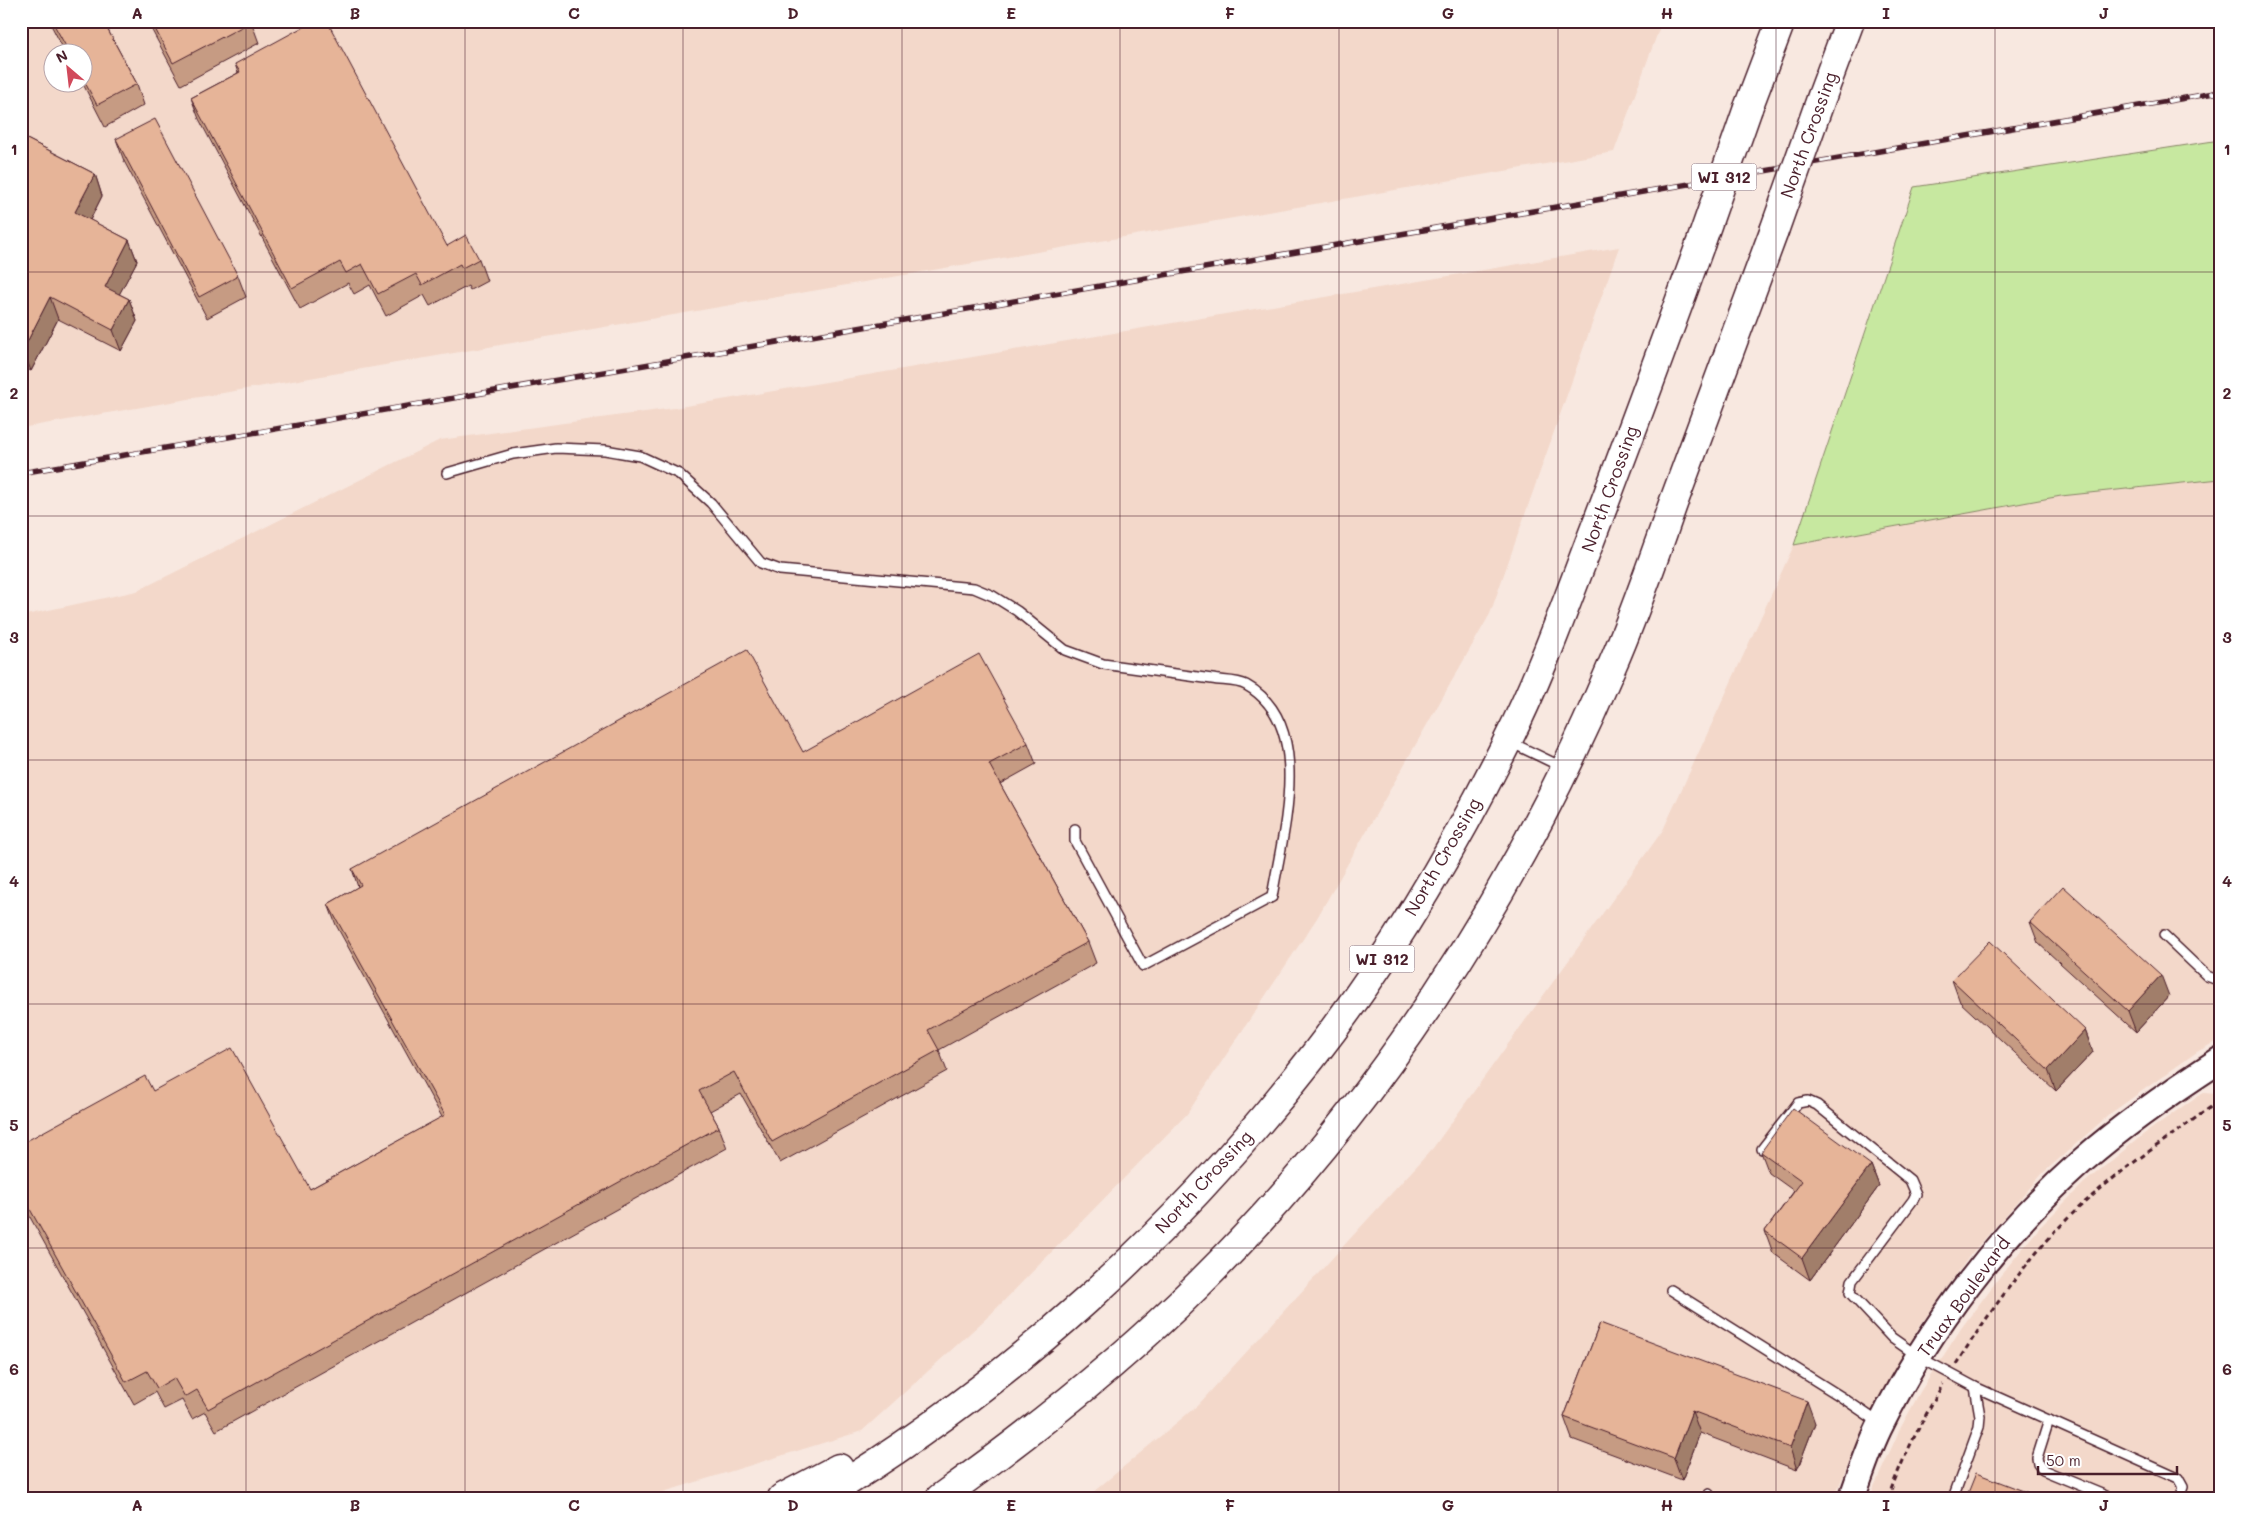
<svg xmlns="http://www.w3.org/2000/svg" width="2241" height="1519" font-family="Mali,sans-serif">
	<rect width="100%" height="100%" fill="#f8e8e0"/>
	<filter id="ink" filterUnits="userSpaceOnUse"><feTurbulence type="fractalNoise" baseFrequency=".02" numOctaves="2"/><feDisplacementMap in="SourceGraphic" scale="10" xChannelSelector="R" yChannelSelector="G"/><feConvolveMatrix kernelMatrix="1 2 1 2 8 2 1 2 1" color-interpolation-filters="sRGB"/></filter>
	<g filter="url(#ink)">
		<g fill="#f3d8ca" fill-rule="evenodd">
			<path d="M21,21H1662L1614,152L21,428ZM52,52H82V82H52Z"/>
			<path d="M1619,247L1490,614L1317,918L1187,1114L991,1314L862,1431L644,1498H21V616L137,591L440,440L674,408Z"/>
			<path d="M2220,479V1039L2197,1052L2111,1113L2043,1173L1971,1254L1919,1327L1865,1423L1834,1498H1086L1198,1405L1433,1148L1663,830L1794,545L2061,496Z"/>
			<path d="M2204,1093L2217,1094L2220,1097V1498H1869L1900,1429L1920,1392L1962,1327L2001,1275L2040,1227L2084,1183L2144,1134L2196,1097Z"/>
		</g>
		<path fill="#c7e8a0" stroke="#888466" d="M2220,140V479L2061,496L1794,545L1914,187Z"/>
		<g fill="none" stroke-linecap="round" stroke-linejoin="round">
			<g stroke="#4a1f2b" stroke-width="12">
				<g id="service">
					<path d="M447,473L513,454L556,448L605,450L640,456L679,474L711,503L761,563L780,570L974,588L993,596L1017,611L1065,650L1103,664C1139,669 1176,674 1212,679C1222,681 1237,680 1246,685C1316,724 1282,834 1272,897L1143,966L1075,841V829"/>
					<path d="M1510,742L1562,767"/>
					<path d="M2164,935L2207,976L2220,981"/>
					<path d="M1762,1149L1798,1103L1808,1101L1817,1105L1910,1180L1916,1194L1913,1200L1852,1281L1850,1293L1892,1338L1919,1357L1975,1387"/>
					<path d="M1671,1290L1840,1396L1881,1424"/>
					<path d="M2049,1420L2037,1458L2038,1464L2043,1470L2111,1498"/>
					<path d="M1707,1498L1709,1494"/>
					<path d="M1953,1498L1979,1427L1980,1416L1975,1387L2178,1478L2183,1487L2179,1498"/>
				</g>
			</g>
			<g stroke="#4a1f2b" stroke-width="29">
				<path id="secondary" d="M1852,1498C1861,1473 1869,1447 1881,1424C1930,1325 2000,1234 2082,1161C2125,1123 2172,1091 2220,1060"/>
			</g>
			<g stroke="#4a1f2b" stroke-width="31">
				<g id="primary">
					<path d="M1822,96L1850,21"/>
					<path d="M1748,108L1781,21"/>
					<path d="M782,1498L839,1468"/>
					<path d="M821,1498C1010,1384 1176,1232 1311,1059C1387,962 1451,854 1506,744C1539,679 1564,609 1590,541C1628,442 1664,344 1700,245"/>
					<path d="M940,1498C1031,1433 1119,1364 1198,1285C1375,1110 1514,897 1611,668C1635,614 1654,557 1674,501C1708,411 1741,321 1774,231"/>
				</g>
			</g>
			<g stroke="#4a1f2b" stroke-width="3" stroke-dasharray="5 4" stroke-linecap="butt">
				<path d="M1956,1364C1993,1307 2040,1240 2092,1196C2132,1161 2178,1132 2220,1100"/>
				<path d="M1888,1498C1902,1458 1922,1421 1943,1384"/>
			</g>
			<use href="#service" stroke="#fff" stroke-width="9"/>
			<use href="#secondary" stroke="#fff" stroke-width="25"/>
			<use href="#primary" stroke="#fff" stroke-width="28"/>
			<g stroke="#4a1f2b" stroke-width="5.5">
				<path id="rail" d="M21,473L2220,92"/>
			</g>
			<use href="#rail" stroke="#fff" stroke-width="4" stroke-dasharray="11" stroke-linecap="butt"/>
			<g stroke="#4a1f2b" stroke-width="31" stroke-linecap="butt">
				<g id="primary-bridge">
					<path d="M1774,231L1822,96"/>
					<path d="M1700,245L1748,108"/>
				</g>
			</g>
			<use href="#primary-bridge" stroke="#fff" stroke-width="28"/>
		</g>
		<g fill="#c69b83" stroke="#4a1f2b">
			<path d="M49,21H103L137,84L144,105L105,127L82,82V52H65Z"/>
			<path d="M147,21H251L259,43L181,85Z"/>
			<path d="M235,64L447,246L479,259L487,281L470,290L468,286L430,306L424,295L386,316L370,285L354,294L348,283L300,309L199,119L191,98L238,73Z"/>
			<path d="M21,136L95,174L102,196L90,220L129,240L137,261L119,294L129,299L137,321L121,351L58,319L31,371L21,366Z"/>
			<path d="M116,139L238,276L246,297L207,318L124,161Z"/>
			<path d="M1028,743L1036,764L1000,784L1088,942L1096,963L939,1050L947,1071L780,1163L741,1094L710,1111L719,1127L727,1148L216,1431L205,1412L192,1419L182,1400L164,1409L155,1392L134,1404L21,1201V1144L153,1091L310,1189L442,1117L336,925L328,904L358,887L352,869L803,752Z"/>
			<path d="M2030,922L2169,996L2136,1032L2038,943Z"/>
			<path d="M1952,980L2085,1030L2093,1052L2056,1091L1960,1002Z"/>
			<path d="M1761,1152L1871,1165L1879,1186L1810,1280L1773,1253L1765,1231L1794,1191L1769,1173Z"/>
			<path d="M1600,1323L1815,1423L1797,1470L1700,1433L1682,1480L1572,1439L1564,1417Z"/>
		</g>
		<g fill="#a17e6a" stroke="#4a1f2b">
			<path d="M95,174L102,196L83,234L75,212Z"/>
			<path d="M129,240L137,261L112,308L105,287Z"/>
			<path d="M50,297L58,319L31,371L23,350Z"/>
			<path d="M129,299L137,321L121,351L113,330Z"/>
			<path d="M2161,975L2169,996L2136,1032L2128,1011Z"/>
			<path d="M2085,1030L2093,1052L2056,1091L2048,1070Z"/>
			<path d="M1871,1165L1879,1186L1810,1280L1802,1258Z"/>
			<path d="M1807,1401L1815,1423L1797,1470L1790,1448Z"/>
			<path d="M1692,1411L1700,1433L1682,1480L1674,1458Z"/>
		</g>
		<g fill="#e6b498" stroke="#4a1f2b">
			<path d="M52,21H103L137,84L97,105L82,77V52H69Z"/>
			<path d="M151,21H251V22L173,63Z"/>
			<path d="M314,21H327L447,246L466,235L479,259L462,268L460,264L422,285L416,274L378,294L362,264L346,273L340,262L292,288L191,98L240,72L235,64Z"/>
			<path d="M155,119L238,276L199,297L116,139Z"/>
			<path d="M21,136L95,174L75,212L129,240L105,287L129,299L113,330L50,297L23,350L21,349Z"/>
			<path d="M747,650L803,752L979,654L1028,743L989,764L1088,942L928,1030L939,1050L772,1142L734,1072L699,1091L719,1127L208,1409L197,1390L185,1397L174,1378L157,1388L147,1371L126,1382L21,1193V1144L145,1076L153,1091L232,1048L310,1189L445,1115L328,904L361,885L352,869Z"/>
			<path d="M2063,886L2161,975L2128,1011L2030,922Z"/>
			<path d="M1990,941L2085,1030L2048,1070L1952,980Z"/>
			<path d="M1793,1108L1871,1165L1802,1258L1765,1231L1802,1181L1761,1152Z"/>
			<path d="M1600,1323L1807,1401L1790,1448L1692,1411L1674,1458L1564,1417Z"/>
			<path d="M1976,1473L2042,1498H1966Z"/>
		</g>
	</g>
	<path fill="none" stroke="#4a1f2b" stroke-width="1" stroke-opacity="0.55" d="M246,21V1498M465,21V1498M683,21V1498M902,21V1498M1120,21V1498M1339,21V1498M1558,21V1498M1776,21V1498M1995,21V1498M21,272H2220M21,516H2220M21,760H2220M21,1004H2220M21,1248H2220"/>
	<g text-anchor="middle" stroke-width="4" stroke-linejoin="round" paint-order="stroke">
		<g fill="#fff" stroke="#80626b" stroke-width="1">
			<rect x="1691.5" y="163.5" width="65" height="27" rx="4"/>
			<rect x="1349.5" y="945.5" width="65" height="27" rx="4"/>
		</g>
		<g font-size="16" font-weight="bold" fill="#4a1f2b">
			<text x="1724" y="183">WI 312</text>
			<text x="1382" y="965">WI 312</text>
		</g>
		<g font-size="18" fill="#4a1f2b" stroke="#fff">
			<text transform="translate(1809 135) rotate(-70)" y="6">North Crossing</text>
			<text transform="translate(1610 489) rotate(-70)" y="6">North Crossing</text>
			<text transform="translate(1443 857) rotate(-60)" y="6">North Crossing</text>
			<text transform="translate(1204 1182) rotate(-47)" y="6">North Crossing</text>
			<text transform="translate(1964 1297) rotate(-54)" y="6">Truax Boulevard</text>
		</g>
	</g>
	<rect width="2241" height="1519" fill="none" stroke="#fff" stroke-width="55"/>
	<g transform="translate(68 68) rotate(332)"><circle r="24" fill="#ffffff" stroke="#b7a5aa"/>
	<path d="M0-4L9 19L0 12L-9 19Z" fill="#d1495b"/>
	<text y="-8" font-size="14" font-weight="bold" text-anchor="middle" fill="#4a1f2b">N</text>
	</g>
	<path d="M2038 1466v8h139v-8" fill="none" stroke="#4a1f2b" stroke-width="2.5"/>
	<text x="2046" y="1466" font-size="15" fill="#4a1f2b" stroke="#ffffff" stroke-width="4" paint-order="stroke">50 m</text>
	<rect x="28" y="28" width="2186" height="1464" fill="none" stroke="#4a1f2b" stroke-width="2"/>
	<g font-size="16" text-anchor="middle" font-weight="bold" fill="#4a1f2b">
		<text x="137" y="19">A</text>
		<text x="355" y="19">B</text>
		<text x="574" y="19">C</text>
		<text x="793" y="19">D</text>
		<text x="1011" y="19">E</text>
		<text x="1230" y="19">F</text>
		<text x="1448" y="19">G</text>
		<text x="1667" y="19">H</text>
		<text x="1886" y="19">I</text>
		<text x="2104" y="19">J</text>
		<text x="14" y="155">1</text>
		<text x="2227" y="155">1</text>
		<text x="14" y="399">2</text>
		<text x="2227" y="399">2</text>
		<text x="14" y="643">3</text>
		<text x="2227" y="643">3</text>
		<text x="14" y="887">4</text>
		<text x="2227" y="887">4</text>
		<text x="14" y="1131">5</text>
		<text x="2227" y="1131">5</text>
		<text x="14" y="1375">6</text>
		<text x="2227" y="1375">6</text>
		<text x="137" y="1511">A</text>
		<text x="355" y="1511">B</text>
		<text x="574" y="1511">C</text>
		<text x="793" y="1511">D</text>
		<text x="1011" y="1511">E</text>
		<text x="1230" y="1511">F</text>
		<text x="1448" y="1511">G</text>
		<text x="1667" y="1511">H</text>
		<text x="1886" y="1511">I</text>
		<text x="2104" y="1511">J</text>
	</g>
</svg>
